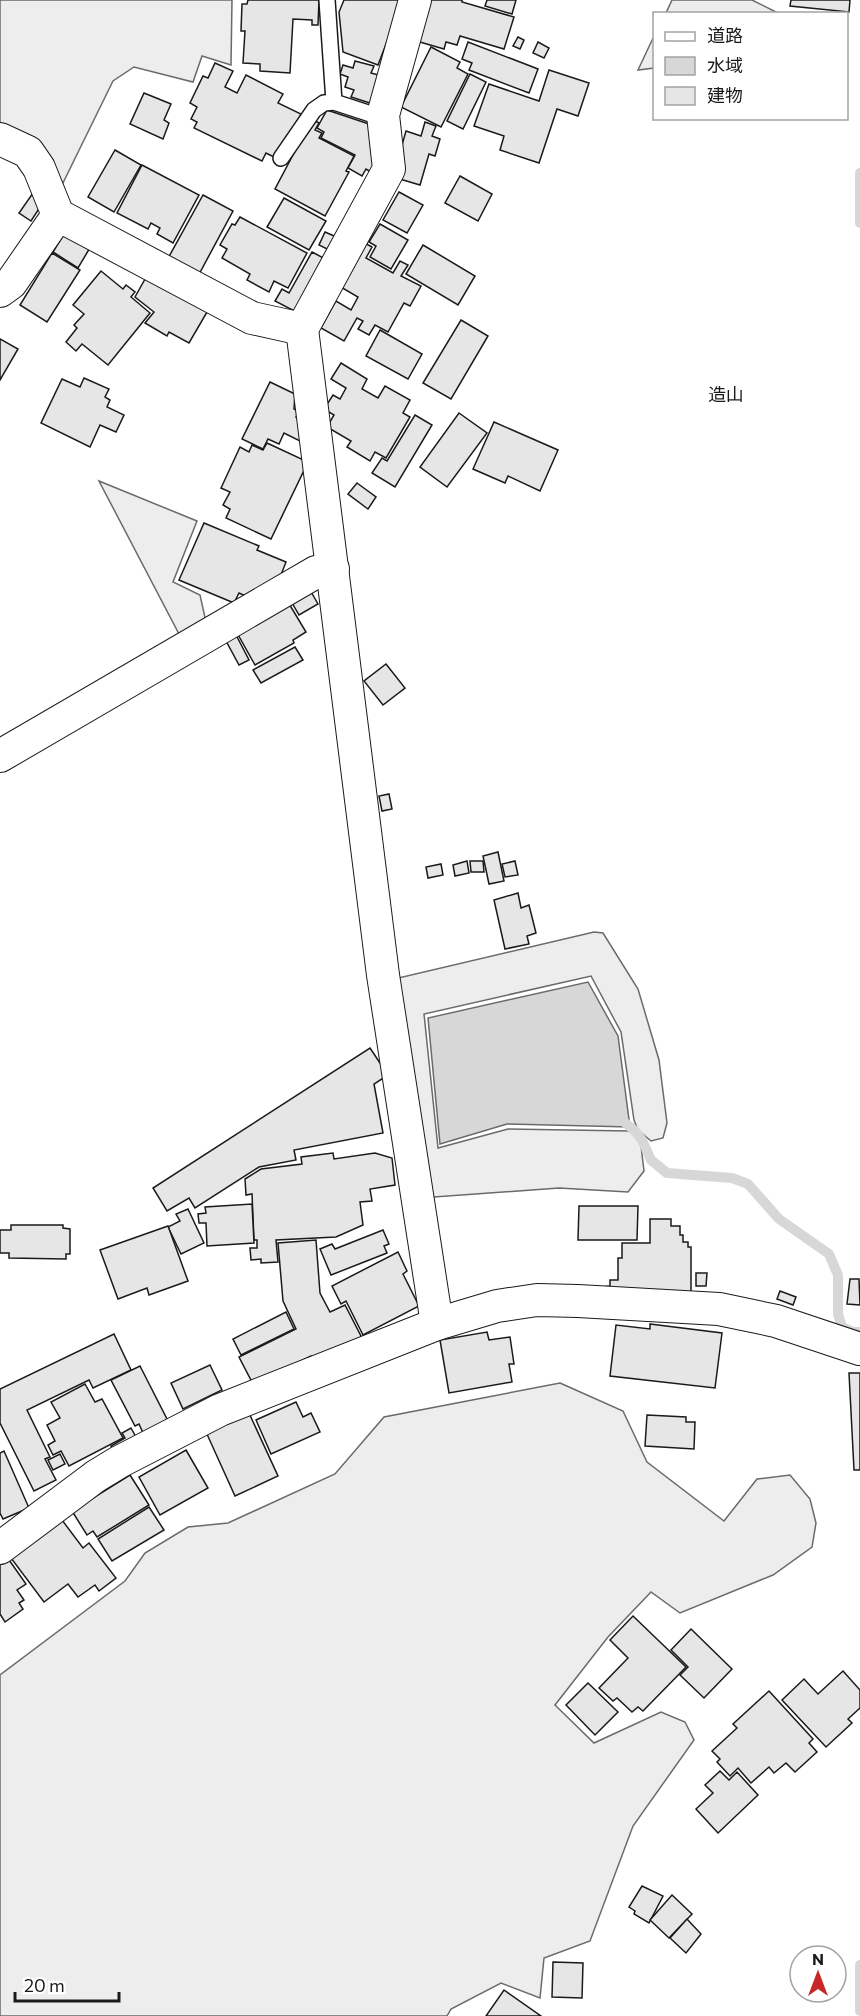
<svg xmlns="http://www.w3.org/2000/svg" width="860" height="2016" font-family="Commissioner,'Noto Sans JP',sans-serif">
	<rect width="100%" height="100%" fill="#fff"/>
	<g fill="#ededed" stroke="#6a6a6a" stroke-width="1.5">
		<path d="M0,0H232L231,65L202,56L193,82L134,67L113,81L60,189L0,127Z"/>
		<path d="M672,0H752L778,13H666Z"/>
		<path d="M654,36V68L638,70Z"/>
		<path d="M99,481L197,521L173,582L200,595L206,622L179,634Z"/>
		<path d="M594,932L603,933L638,989L659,1060L667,1123L663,1138L651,1141L638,1130L634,1120L621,1032L591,976L424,1014L438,1148L508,1129L629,1131L637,1136L641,1146L644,1171L628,1192L559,1188L434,1197L424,1183L394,979Z"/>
		<path d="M560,1383L623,1411L647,1462L724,1521L757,1479L790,1475L810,1499L816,1523L812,1547L773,1575L680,1613L651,1592L608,1637L555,1705L594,1743L661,1712L685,1722L694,1740L633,1826L590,1941L544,1958L540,1998L501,1983L451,2009L447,2016H0V1675L125,1581L145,1553L188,1527L228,1523L335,1474L384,1417Z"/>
	</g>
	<path fill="#d7d7d7" stroke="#6a6a6a" stroke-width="1.5" d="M588,982L618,1036L630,1127L507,1124L440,1144L428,1018Z"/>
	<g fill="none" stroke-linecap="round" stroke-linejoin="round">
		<g stroke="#d7d7d7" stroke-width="10">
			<path d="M860,173V223"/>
			<path d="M623,1121L634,1130L642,1140L651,1160L667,1173L732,1178L748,1184L779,1219L829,1254L838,1275V1314L842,1327L853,1332H860"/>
			<path d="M860,1965V2011"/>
		</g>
	</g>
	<g fill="#e6e6e6" stroke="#1a1a1a" stroke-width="1.5">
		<path d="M248,0H319L318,25H312V20L293,19L290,73L260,71V64L243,63L245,31H241L242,4H247Z"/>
		<path d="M344,0H401L397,42L388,39L378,65L343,52L339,12Z"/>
		<path d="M425,0H462V2L514,17L504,49L460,36L457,45L446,42L444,49L413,40Z"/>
		<path d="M487,0H516L512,14L485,6Z"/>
		<path d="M791,0H850L849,12L790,6Z"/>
		<path d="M518,37L524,40L520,49L513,46Z"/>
		<path d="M468,42L538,69L529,93L469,70L472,63L462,59Z"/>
		<path d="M538,42L549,48L544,58L533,53Z"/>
		<path d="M431,47L460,62L457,68L468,74L441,127L401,107Z"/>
		<path d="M355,61L374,66L371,73L386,77L376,105L351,97L354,90L345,87L348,77L340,74L343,65L353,68Z"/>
		<path d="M215,63L233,71L225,87L237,93L246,75L283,94L278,103L301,114L278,159L266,153L262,161L194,128L197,122L191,119L197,107L190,103L203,76L208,78Z"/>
		<path d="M549,70L589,83L578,116L557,109L539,163L500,150L504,136L474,126L489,84L539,101Z"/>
		<path d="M470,74L486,82L463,129L447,121Z"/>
		<path d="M144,93L171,104L164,120L169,123L163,139L130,124Z"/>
		<path d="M327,110L378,127L376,175L366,169L362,176L348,168L355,155L321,138L324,132L317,128Z"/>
		<path d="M312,119L319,123L315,130L322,133L319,138L354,156L346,171L349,172L325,216L275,189Z"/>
		<path d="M425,122L436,126L432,136L440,139L435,156L429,154L420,185L393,177L406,131L421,136Z"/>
		<path d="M115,150L141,165L114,212L88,197Z"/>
		<path d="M142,165L199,195L173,243L157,234L160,228L151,223L148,229L117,213Z"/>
		<path d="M460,176L492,194L478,221L445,203Z"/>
		<path d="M399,192L423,205L407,233L383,220Z"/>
		<path d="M33,193L44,201L31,221L19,213Z"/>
		<path d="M203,195L233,211L197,278L166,262Z"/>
		<path d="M284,198L326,221L309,250L267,227Z"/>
		<path d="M240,217L307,253L288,288L274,281L269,292L247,280L250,274L222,258L227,249L220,245L232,224L235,225Z"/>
		<path d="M380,224L408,240L391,269L370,257L376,246L369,242Z"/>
		<path d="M325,232L341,239L335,253L319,245Z"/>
		<path d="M64,234L91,246L78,268L53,252Z"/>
		<path d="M363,242L372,247L366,258L393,273L400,261L408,265L401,276L421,286L410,306L404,303L388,332L375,325L369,335L358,329L363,321L357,318L344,341L321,328L336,301L351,310L358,297L339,286Z"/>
		<path d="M423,245L475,276L458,305L406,274Z"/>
		<path d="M312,252L331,262L302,315L275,301L282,289L289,293Z"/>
		<path d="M52,253L80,270L47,322L20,305Z"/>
		<path d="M101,271L123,289L126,285L135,292L131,297L150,313L108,365L82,344L76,351L66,342L77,328L74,325L84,314L73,305Z"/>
		<path d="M149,272L210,307L189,343L169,332L167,336L145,323L154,312L135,297Z"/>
		<path d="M461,320L488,336L451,399L423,383Z"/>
		<path d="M380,330L422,354L408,379L366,356Z"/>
		<path d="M0,339L18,349L0,380Z"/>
		<path d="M341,363L367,379L362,389L378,398L385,386L410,400L403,413L410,417L386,458L375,452L370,461L347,447L351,441L327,427L334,415L324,409L333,395L340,399L346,388L331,379Z"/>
		<path d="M84,378L109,389L105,397L110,400L107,407L124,415L116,432L100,425L90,447L41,423L62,379L80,387Z"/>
		<path d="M270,382L295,394L294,409L299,411L296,417L301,419L304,443L284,433L279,444L268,439L263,449L242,439Z"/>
		<path d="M459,413L487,433L447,487L420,467Z"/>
		<path d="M415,415L432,425L395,487L372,473L382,458L387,461Z"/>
		<path d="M494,422L558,450L540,491L508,476L505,483L473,469Z"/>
		<path d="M267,443L308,462L271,539L226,518L230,509L223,505L230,492L221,488L240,447L249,452L252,445L263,450Z"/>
		<path d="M357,483L376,497L368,509L348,494Z"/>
		<path d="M204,523L259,546L257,550L286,562L279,580L250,598L239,593L234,603L179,580Z"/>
		<path d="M310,590L318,604L299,615L291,601Z"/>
		<path d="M288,602L306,632L293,640L294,643L255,665L236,631Z"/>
		<path d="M235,633L249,660L239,665L225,639Z"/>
		<path d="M295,647L303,660L261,683L253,670Z"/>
		<path d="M386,664L405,688L383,705L364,681Z"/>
		<path d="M389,794L392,809L382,811L379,796Z"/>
		<path d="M498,852L504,881L489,884L483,856Z"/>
		<path d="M467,861L469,873L455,876L453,865Z"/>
		<path d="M470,861H483L484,872H471Z"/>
		<path d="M515,861L518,875L505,877L502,864Z"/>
		<path d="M441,864L443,875L428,878L426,867Z"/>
		<path d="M518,893L521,908L529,905L536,933L527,936L529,944L505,949L494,900Z"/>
		<path d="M370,1048L388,1075L374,1084L383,1133L294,1150L296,1160L259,1167L195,1208L189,1198L167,1211L153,1188Z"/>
		<path d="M333,1153L334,1159L375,1153L392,1158L395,1185L370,1189L372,1201L360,1202L363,1225L336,1237L276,1240L278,1262L261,1263V1259L251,1260L250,1248H257V1240H254L252,1194L246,1195L245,1179L261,1169L302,1164L301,1157Z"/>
		<path d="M252,1204L254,1243L207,1246L206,1223H199L198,1214L206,1213L205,1207Z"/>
		<path d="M579,1206H638L637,1240H578Z"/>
		<path d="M188,1209L204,1243L181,1254L168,1227L180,1221L176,1214Z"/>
		<path d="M650,1219H671V1226H680V1235H683V1242H688V1247H691V1295L602,1287L610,1286V1280H618V1258H622V1243H650Z"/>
		<path d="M11,1225H63V1228L70,1229V1254H66V1259L9,1258V1253H0V1230H11Z"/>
		<path d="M168,1226L188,1281L149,1295L147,1288L118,1299L100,1250Z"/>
		<path d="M383,1230L389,1244L384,1246L387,1253L331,1275L320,1249L332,1244L335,1249Z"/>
		<path d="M316,1240L320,1293L330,1312L345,1305L363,1340L314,1364L311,1356L253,1384L239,1357L296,1329L283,1301L278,1243Z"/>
		<path d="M398,1252L407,1271L403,1274L419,1306L363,1335L346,1301L341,1304L332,1286Z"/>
		<path d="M696,1273H707L706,1286H696Z"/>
		<path d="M850,1279H859L860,1305L847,1304Z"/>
		<path d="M780,1291L796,1297L793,1305L777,1299Z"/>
		<path d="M286,1312L294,1329L241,1355L233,1339Z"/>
		<path d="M650,1324L722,1333L715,1388L610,1376L616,1325L650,1329Z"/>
		<path d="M487,1332L489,1340L510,1337L514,1364H509L512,1382L449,1393L440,1340Z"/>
		<path d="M114,1334L131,1370L93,1388L89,1380L27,1410L50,1457L45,1459L56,1480L34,1491L0,1423V1389Z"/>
		<path d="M210,1365L222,1390L183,1409L171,1383Z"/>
		<path d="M140,1366L169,1423L144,1435L139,1424L135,1426L111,1380Z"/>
		<path d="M849,1373H860V1470H854Z"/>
		<path d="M85,1384L95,1402L102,1399L123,1438L69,1466L61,1451L53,1455L48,1445L55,1441L47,1425L60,1418L51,1402Z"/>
		<path d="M296,1402L303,1417L311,1413L320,1432L271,1454L256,1420Z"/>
		<path d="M249,1413L278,1476L235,1496L206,1432Z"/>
		<path d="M647,1415L686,1417V1422H695L694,1449L645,1446Z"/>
		<path d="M131,1428L137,1439L114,1452L111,1446L125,1438L122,1433Z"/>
		<path d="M186,1450L208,1488L160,1515L139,1477Z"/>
		<path d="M4,1451L29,1508L3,1519L0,1513V1453Z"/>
		<path d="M60,1454L65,1464L53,1470L48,1460Z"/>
		<path d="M130,1475L149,1505L97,1537L93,1531L87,1535L72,1511Z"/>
		<path d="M149,1507L164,1530L112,1561L98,1539Z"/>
		<path d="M62,1520L83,1548L89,1543L116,1578L99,1591L95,1585L78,1597L68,1584L44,1602L11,1558Z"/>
		<path d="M7,1557L26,1584L17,1590L24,1600L19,1603L23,1609L5,1622L0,1614V1561Z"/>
		<path d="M633,1616L686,1667L643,1711L638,1707L632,1712L617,1698L613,1701L599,1688L628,1658L610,1640Z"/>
		<path d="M691,1629L732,1669L704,1698L680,1675L688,1667L671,1650Z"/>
		<path d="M843,1671L860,1690V1708L848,1719L852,1723L826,1747L782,1700L804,1679L818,1694Z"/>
		<path d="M588,1683L618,1712L595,1735L566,1705Z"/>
		<path d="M769,1691L813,1739L809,1743L817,1752L795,1772L786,1763L774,1773L769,1767L751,1783L738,1768L730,1776L717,1762L720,1759L712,1751L737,1728L733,1724Z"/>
		<path d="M720,1771L729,1780L737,1772L758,1795L718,1833L696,1809L713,1793L705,1785Z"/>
		<path d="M642,1886L663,1896L649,1923L634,1914L635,1911L629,1907Z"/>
		<path d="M672,1895L692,1914L669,1938L650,1920Z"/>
		<path d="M687,1919L701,1934L686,1953L670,1938Z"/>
		<path d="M553,1962L583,1963L582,1998L552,1997Z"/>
		<path d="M504,1990L541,2016H486Z"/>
	</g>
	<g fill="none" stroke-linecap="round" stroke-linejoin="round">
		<g stroke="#1a1a1a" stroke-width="18">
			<g id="lane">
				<path d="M327,0L334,102L383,118"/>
				<path d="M281,158L314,110L324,103L334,102"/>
			</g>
		</g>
		<g stroke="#1a1a1a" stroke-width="34">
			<g id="street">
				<path d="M0,139L28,152L39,168L58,215L252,318L302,329L389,169L383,115L415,0"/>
				<path d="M0,291L11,283L58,215"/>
				<path d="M302,329L383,975L437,1324"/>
				<path d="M0,756L316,572L333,569"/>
				<path d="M0,1548L96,1476L119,1462L220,1410L437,1324L497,1306L537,1300L578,1301L719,1309L776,1321L860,1349"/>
			</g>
		</g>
		<use href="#lane" stroke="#fff" stroke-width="15"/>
		<use href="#street" stroke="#fff" stroke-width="32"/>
	</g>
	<g text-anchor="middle" stroke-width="4.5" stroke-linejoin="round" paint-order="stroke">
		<g font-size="18" fill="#1a1a1a" stroke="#fff">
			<text x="726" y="401">造山</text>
		</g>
	</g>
	<rect x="653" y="12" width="195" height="108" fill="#ffffff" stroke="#a3a3a3" stroke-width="1.5"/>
	<rect x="665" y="32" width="30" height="9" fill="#ffffff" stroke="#a3a3a3" stroke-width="1.5"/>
	<text x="707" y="42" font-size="18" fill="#1a1a1a">道路</text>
	<rect x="665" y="57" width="30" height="18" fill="#d7d7d7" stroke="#a3a3a3" stroke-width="1.5"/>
	<text x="707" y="72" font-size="18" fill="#1a1a1a">水域</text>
	<rect x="665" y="87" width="30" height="18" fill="#e6e6e6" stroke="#a3a3a3" stroke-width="1.5"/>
	<text x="707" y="102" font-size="18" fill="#1a1a1a">建物</text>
	<g transform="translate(818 1974)"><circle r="28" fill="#ffffff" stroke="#a3a3a3" stroke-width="1.5"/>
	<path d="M0-4.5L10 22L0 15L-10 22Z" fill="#c62828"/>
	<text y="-9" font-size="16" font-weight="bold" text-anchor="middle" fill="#1a1a1a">N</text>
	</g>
	<path d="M15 1992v9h104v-9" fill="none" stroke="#1a1a1a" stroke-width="3"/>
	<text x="24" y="1992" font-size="18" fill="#1a1a1a" stroke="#ffffff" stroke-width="4.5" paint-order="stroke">20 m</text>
</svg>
